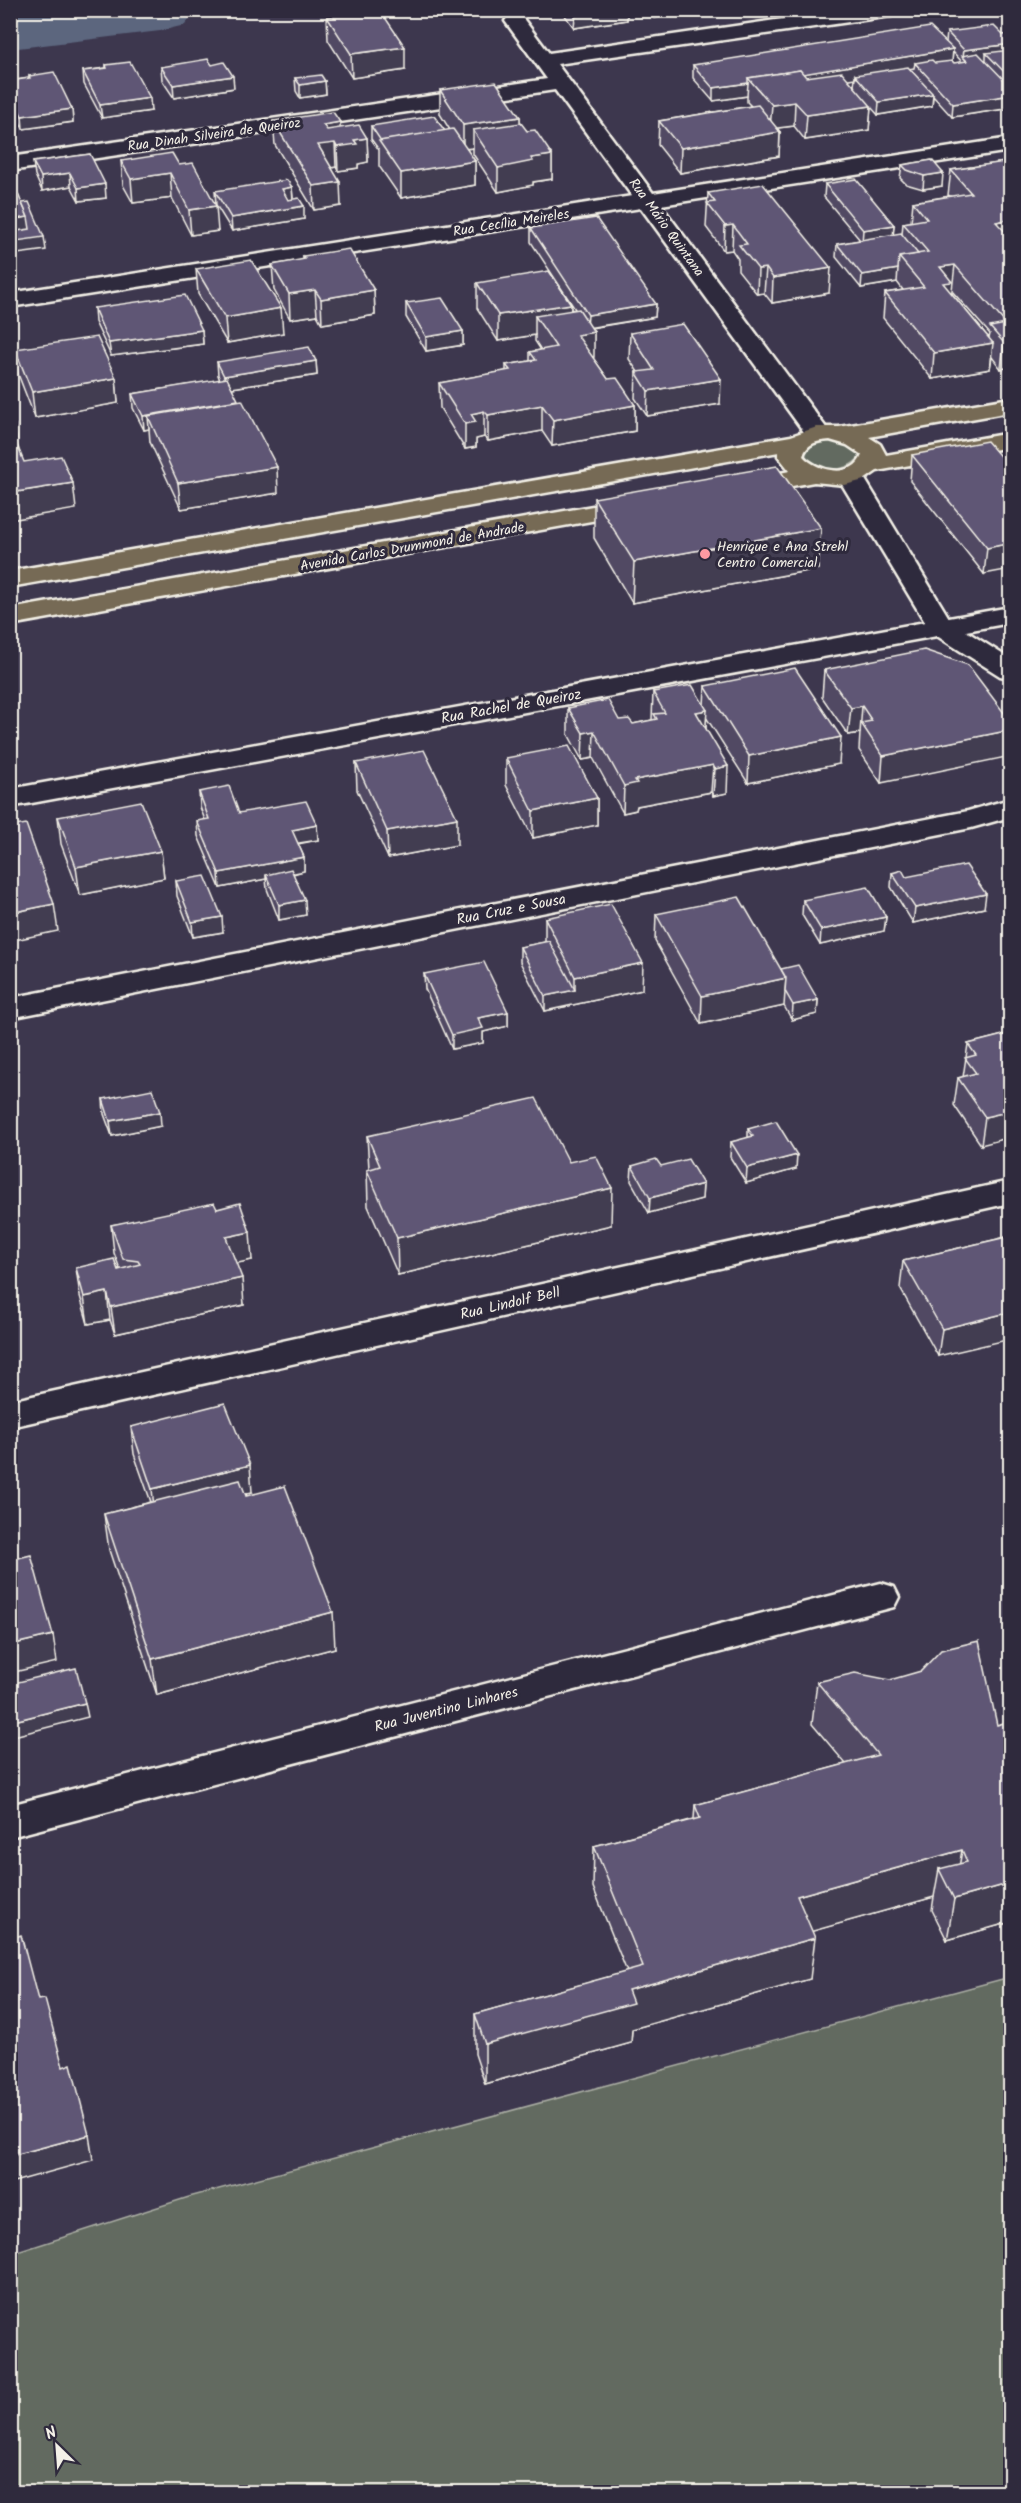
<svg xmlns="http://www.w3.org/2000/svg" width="1021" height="2503" font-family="Kalam,sans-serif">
	<rect width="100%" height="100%" fill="#3d374e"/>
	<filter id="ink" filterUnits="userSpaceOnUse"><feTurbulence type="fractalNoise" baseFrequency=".0167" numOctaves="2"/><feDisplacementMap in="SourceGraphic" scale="12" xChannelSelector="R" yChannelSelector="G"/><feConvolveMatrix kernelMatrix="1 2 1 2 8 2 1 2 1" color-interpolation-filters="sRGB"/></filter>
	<g filter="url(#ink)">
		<g fill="#626b60" stroke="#abaea4" stroke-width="1.5">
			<path d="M831,441L846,443L858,452L859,457C849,474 807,475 805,452L815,443Z"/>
			<path d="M1010,1977V2492H11V2254L189,2197Z"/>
		</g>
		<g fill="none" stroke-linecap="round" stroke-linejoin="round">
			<path fill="#5b667e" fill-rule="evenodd" d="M10,10H195L185,25L160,31L10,49Z"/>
			<g stroke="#f4f1e8" stroke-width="5">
				<g id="minor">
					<path d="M845,10H901L898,14L891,16L557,64L653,193L1010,138V151L661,205L827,429L830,434L827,439L818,441L809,439L641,208L10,307V293L632,196L555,90L10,171V157L547,79L505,21L508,17L515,15L522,17L549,53Z"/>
					<path d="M850,468L859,471L863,476L949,618L1010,607V623L966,631L1010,659V678L1000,676L937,636L10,807V789L925,622L837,476L841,471Z"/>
					<path d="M1010,799V817L971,828L10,1018V998L968,811Z"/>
					<path d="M1010,1181V1203L10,1427V1401Z"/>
					<path d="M881,1583L894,1587L899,1597L894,1607L10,1837V1805Z"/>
				</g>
			</g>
			<g stroke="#f4f1e8" stroke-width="5">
				<g id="major">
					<path d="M1010,398V412L869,437L880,444L886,455L1010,433V447L877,471L864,480L845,485L814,482L742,495L733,492L729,487L733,482L790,471L778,456L779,452L10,587V571L791,436L817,427H839ZM830,440L847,445L862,455C853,480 816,471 803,456C807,443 817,441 830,440Z"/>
					<path d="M638,498L647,501L651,506L647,511L10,625V609Z"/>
				</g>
			</g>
			<use href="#minor" fill="#2f2a3d" fill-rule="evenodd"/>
			<use href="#major" fill="#766a54" fill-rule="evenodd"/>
		</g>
		<g fill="#514a64" stroke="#f4f1e8" stroke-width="1.5" fill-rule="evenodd">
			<path d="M561,10H627V20L574,28Z"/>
			<path d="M649,10H695V11L654,18Z"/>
			<path d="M327,17L405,70L352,78L328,40Z"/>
			<path d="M947,32L1003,35L1011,34V108L952,117L933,96L932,106L878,115L871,107L869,130L805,140L794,126L777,128L780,132L779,156L680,173L658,145L659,121L751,106L747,102V96L713,101L693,78V65L946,42ZM953,52L962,62L954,63L952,61ZM855,78L854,86L848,79Z"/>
			<path d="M106,65L151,111L102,118L84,84L83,71L106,68Z"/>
			<path d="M161,67L234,88L174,98L162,80Z"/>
			<path d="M29,76L72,109L73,122L23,129L10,101V81L29,78Z"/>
			<path d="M295,78L325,81L326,94L300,98L296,91Z"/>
			<path d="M440,90L520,117V123L527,131L552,155V179L533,182V185L498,192L473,154V148L466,149L475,161V185L401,198L379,166V150L371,139V126L445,131L450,130L440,114Z"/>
			<path d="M273,121L340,128L367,138L368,162L358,164V168L338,171L336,167L332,168L341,206L314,210L275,145Z"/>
			<path d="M90,154L106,198L79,201L71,186L42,191L35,175L33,162Z"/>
			<path d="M932,160L942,186L923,189L906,184L900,178L902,165Z"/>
			<path d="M121,161L179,165L218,231L191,235L172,198L133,203L123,185Z"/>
			<path d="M1011,161V367L1001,369L992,357L990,369L932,379L883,318L885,293L903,290L897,282L861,288L836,257L837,244L860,240L824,197L825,184L894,225L893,235L902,234L903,223L911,222L913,202L950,196L948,195L951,170ZM951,290L990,334L989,338L951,293Z"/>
			<path d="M292,187L293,199L304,219L232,231L216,205L215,191Z"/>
			<path d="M708,193L829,293L772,303L764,293L757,294L738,270V259L732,250L724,251L706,227Z"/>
			<path d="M531,228L656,304L655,317L591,328L594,332L593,358L608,379L635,405V431L552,446L542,431L488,441L484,437L476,439V447L465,449L440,408L439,383L506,371V365L530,361V352L541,350L535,341V335L498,341L477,308V283L571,304V310L575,309L531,242Z"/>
			<path d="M303,256L374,290L375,315L322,324L317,315L290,319L274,290L272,265L303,260Z"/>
			<path d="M196,269L283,333L227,343L198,294Z"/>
			<path d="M406,303L463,331V345L426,351L406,317Z"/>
			<path d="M94,308L202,330L203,344L111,356L95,322Z"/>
			<path d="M630,333L720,404L647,416L635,398L636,372H638L629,359Z"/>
			<path d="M15,349L116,378L118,403L35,418L18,374Z"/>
			<path d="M316,361L317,375L232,388L278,493L181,509L150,442L149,429L144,430L133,408L132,394L220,380L218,375L217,362Z"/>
			<path d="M912,455L1011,469L984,574L910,481Z"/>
			<path d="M594,498L821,528L818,569L632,603L594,538Z"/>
			<path d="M824,670L1011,722L881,783L859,750L860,733L848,735L822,697Z"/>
			<path d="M705,686L839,764L748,783L706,717V729L727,793L713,796L711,792L637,806L636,810L623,813L593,758L582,760L568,734V708L633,724L652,720V719L653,692L704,706Z"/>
			<path d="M506,758L597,798V825L533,838L506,785Z"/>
			<path d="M356,763L457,845L388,858L357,790Z"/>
			<path d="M199,792L239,813L317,825L318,840L298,844L304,857V871L293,874L306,915L279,920L267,889L266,879L220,888L198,836L197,821L205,820L200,807Z"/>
			<path d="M58,817L161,851L164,878L80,895L61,844Z"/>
			<path d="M892,873L906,877L984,908L913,923L891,887Z"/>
			<path d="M176,881L223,932L193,937L177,896Z"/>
			<path d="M803,900L886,917L884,931L820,945L802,915Z"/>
			<path d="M656,914L781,969L818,1000L817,1014L792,1020L784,1006L701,1024L655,941Z"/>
			<path d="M545,918L642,990L545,1011L520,962V947L545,942Z"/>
			<path d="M424,974L508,1012V1026L483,1032V1043L452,1049L425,989Z"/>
			<path d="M1011,1033L981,1145L954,1105L958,1078L963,1077L968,1044Z"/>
			<path d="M103,1099L161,1126L112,1136L104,1114Z"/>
			<path d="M748,1129L796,1169L746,1183L730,1157L731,1142L748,1138Z"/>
			<path d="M367,1136L569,1162L611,1225L398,1275L368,1206L367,1170L369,1169Z"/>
			<path d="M632,1166H661L703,1184L702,1199L649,1213L631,1181Z"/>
			<path d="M217,1209L252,1260L236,1263L244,1305L115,1334L110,1320L88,1324L80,1296L76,1268L120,1269L114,1253L111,1225Z"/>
			<path d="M1011,1236L938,1356L900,1288L903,1261Z"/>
			<path d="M1011,1392V1413L1008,1409Z"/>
			<path d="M131,1427L252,1492L246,1494L335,1648L157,1695L109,1550L104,1514L151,1502L134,1454Z"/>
			<path d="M817,1682L997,1725L1011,1721V1922L947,1940L932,1910L934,1897L812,1931L810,1979L632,2029L631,2043L485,2084L475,2054V2014L627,1972L593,1887L594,1846L694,1819L695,1805L846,1764L812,1724Z"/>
		</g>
		<g fill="#423c51" stroke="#f4f1e8" stroke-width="1.5">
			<path d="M608,10H627V20L574,28L575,16Z"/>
			<path d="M655,10H695V11L654,18Z"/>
			<path d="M1011,44V56L986,53V60L967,62V61L963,57L964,50Z"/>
			<path d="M405,47V70L352,78L351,54Z"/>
			<path d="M953,49L952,62L919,67L915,63L914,68L857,78L855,75V78L761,93L752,82Z"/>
			<path d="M233,76L234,88L174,98L173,85Z"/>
			<path d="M325,81L326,94L300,98V85Z"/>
			<path d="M748,83L747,96L713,101V88Z"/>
			<path d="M933,94L932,106L878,115L879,102Z"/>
			<path d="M1011,95V108L952,117L953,104Z"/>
			<path d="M150,98L151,111L102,118L100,105Z"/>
			<path d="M795,102L794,126L770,129L772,105Z"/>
			<path d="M871,106L869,130L805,140L807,115Z"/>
			<path d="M72,109L73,122L23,129L22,116Z"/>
			<path d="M520,117V141L473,130V148L463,149V125Z"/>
			<path d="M340,122L341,146L354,140L367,138L368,162L358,164V168L338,171L337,147L335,143L336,167L319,170L318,145L323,125Z"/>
			<path d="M780,132L779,156L680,173L681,148Z"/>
			<path d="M552,155V179L533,182V185L498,192V168L531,158Z"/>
			<path d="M475,161V185L401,198V173Z"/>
			<path d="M70,173L71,186L42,191L41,177Z"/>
			<path d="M170,173L172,198L133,203L131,179Z"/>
			<path d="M943,173L942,186L923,189L924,176Z"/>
			<path d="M340,182L341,206L314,210L313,186Z"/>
			<path d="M105,184L106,198L79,201L78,188Z"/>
			<path d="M292,187L293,201L283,202L282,189Z"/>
			<path d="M216,206L218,231L191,235L189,210Z"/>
			<path d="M304,206V219L232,231L231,218Z"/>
			<path d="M28,217L44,237L46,250L10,255V220Z"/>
			<path d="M1011,219V243L996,222Z"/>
			<path d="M733,225L732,250L724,251L725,226Z"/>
			<path d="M894,225L893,238L862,243L863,230Z"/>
			<path d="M955,265L950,307L940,308V267Z"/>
			<path d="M766,268L764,293L757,294L758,269Z"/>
			<path d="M831,268L829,293L772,303L773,278Z"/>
			<path d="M898,269L897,282L861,288L862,275Z"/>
			<path d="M315,290L317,315L290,319L289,294Z"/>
			<path d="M374,290L375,315L322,324L321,299Z"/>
			<path d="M571,304L570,329L535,316V335L498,341V315Z"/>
			<path d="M656,304L655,317L587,328L588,315Z"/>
			<path d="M281,308L283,333L227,343L225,318Z"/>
			<path d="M202,330L203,344L111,356L109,343Z"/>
			<path d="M463,331V345L426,351V337Z"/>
			<path d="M594,332V357L577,360V335Z"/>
			<path d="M1011,342V367L1001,369L1004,343Z"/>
			<path d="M993,343L990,369L932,379L934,353Z"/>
			<path d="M316,361L317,375L225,389L224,376Z"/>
			<path d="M10,362L12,376H10Z"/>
			<path d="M116,378L118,403L35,418L32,392Z"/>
			<path d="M721,379L720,404L647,416L648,391Z"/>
			<path d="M238,400L148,416L149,429L144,430L143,416Z"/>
			<path d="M542,405V431L488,441V415Z"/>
			<path d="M635,405V431L552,446L553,420Z"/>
			<path d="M484,411V437L476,439V447L465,449V424L471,414Z"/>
			<path d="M15,425L17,439L10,441V426Z"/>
			<path d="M277,467L278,493L181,509L178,483Z"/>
			<path d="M73,483L76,509L10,520V493Z"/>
			<path d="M821,528L818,569L632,603L634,562Z"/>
			<path d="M1011,543V569L984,574L987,548Z"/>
			<path d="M862,706L860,733L848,735L851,708Z"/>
			<path d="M707,710L705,737L696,712Z"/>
			<path d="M1011,730V756L881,783L883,756Z"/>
			<path d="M594,731L593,758L582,760L583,733Z"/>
			<path d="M841,737L839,764L748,783L749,756Z"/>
			<path d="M713,765L711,792L637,806L636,810L623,813L624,786L635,780Z"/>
			<path d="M728,766L727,793L713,796L715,769Z"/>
			<path d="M597,798V825L533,838V811Z"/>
			<path d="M457,818V845L388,858L387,831Z"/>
			<path d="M317,825L318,840L293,844L292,830Z"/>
			<path d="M161,851L164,878L80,895L76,867Z"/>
			<path d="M304,857V871L267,879L266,875V879L220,888L219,873Z"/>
			<path d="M986,894L984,908L913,923L915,908Z"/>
			<path d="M305,900L306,915L279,920V905Z"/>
			<path d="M54,904L58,931L10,941V913Z"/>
			<path d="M222,917L223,932L193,937L192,922Z"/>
			<path d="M886,917L884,931L820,945L821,930Z"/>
			<path d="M643,963L642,990L545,1011V996L575,990V977Z"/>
			<path d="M786,978L784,1006L701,1024L702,996Z"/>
			<path d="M818,1000L817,1014L792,1020L793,1005Z"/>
			<path d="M508,1012V1026L483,1032V1043L452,1049V1035L478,1018Z"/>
			<path d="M1011,1111V1137L981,1145L985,1117Z"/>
			<path d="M160,1112L161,1126L112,1136L110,1121Z"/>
			<path d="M797,1155L796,1169L746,1183L747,1168Z"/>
			<path d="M703,1184L702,1199L649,1213L650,1198Z"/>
			<path d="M612,1188L611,1225L398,1275L397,1238Z"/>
			<path d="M250,1232L252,1260L229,1265L226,1237Z"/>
			<path d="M242,1278L244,1305L115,1334L111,1307Z"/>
			<path d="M107,1292L110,1320L88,1324L84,1297Z"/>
			<path d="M1011,1312V1339L938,1356L942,1329Z"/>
			<path d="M250,1465L252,1492L155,1516L152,1489Z"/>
			<path d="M333,1612L335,1648L157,1695L152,1659Z"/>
			<path d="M53,1635L57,1662L10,1673V1645Z"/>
			<path d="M85,1703L88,1717L10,1737V1722Z"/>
			<path d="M962,1850L955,1891L939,1869L934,1897L792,1937L797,1896Z"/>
			<path d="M1011,1883V1922L947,1940L954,1899Z"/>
			<path d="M815,1938L810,1979L632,2029L631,2043L485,2084V2044L628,1990Z"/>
			<path d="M89,2135L93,2160L10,2183V2156Z"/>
		</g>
		<g fill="#5e5674" stroke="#f4f1e8" stroke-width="1.5">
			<path d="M371,10H380L405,47L351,54L327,17Z"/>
			<path d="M571,10H608L575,16Z"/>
			<path d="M994,26L1003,35L1011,34V44L964,50L947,32Z"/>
			<path d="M930,27L953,49L803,74L800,70L748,78V83L713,88L693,65Z"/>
			<path d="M1011,50V79L986,53Z"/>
			<path d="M978,53L1011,87V95L953,104L915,63L932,60L935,63L952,61L954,63L967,61L962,56Z"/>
			<path d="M208,59L212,65L224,62L233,76L173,85L161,67Z"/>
			<path d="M130,62L150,98L100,105L83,71L107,68L106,65Z"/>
			<path d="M908,67L933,94L879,102L855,75Z"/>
			<path d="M800,70L806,77L842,72L871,106L807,115L795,102L772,105L748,78Z"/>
			<path d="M54,72L72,109L22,116L10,92V81L30,78L29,76Z"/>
			<path d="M321,75L325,81L300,85L295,78Z"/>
			<path d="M496,82L520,117L463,125L440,90Z"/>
			<path d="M758,105L780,132L681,148L659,121Z"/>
			<path d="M333,112L340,122L323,125L327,130L359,125L367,138L354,140L357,144L337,147L335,143L318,145L340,182L313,186L273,121Z"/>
			<path d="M434,116L445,131L381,141L371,126Z"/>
			<path d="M521,123L527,131L535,130L552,155L531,158L533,161L498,168L473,130Z"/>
			<path d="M453,129L475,161L401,173L379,141Z"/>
			<path d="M172,153L179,165L193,163L216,206L189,210L170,173L131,179L121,161Z"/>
			<path d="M90,154L105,184L78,188L70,173L41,177L33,162Z"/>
			<path d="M932,160L943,173L924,176L907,170L902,165Z"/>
			<path d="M1011,161V219L996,222L1011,238V342L1004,343L990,327L1006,324L955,265L940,267L952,282L943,283L993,343L934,353L885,293L924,287L899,257L928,252L903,223L927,219L913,202L971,193L951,170Z"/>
			<path d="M10,176L28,217L10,220Z"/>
			<path d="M856,179L894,225L863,230L825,184Z"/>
			<path d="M287,180L292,187L282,189L288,200L299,198L304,206L231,218L215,191Z"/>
			<path d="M763,184L831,268L773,278L766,268L758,269L739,245L747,244L733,225L725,226L707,203L715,202L708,193Z"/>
			<path d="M29,202L44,237L10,242V232L30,229L28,217L22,203Z"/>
			<path d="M596,218L656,304L588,315L531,228Z"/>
			<path d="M901,233L918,254L899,257L898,269L862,275L837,244Z"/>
			<path d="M349,249L374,290L321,299L315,290L289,294L272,265L305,259L303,256Z"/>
			<path d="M251,260L281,308L225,318L196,269Z"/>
			<path d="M549,271L571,304L498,315L477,283Z"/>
			<path d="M185,295L202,330L109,343L94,308Z"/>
			<path d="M442,298L463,331L426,337L406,303Z"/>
			<path d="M579,309L594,332L577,335L608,379L617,378L635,405L553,420L542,405L488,415L484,411L471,414L476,422L465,424L439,383L510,370L506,365L536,360L530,352L556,347L535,316Z"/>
			<path d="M683,324L721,379L648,391L636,372L654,370L630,333Z"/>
			<path d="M97,337L116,378L32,392L15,349Z"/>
			<path d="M309,347L316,361L224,376L217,362Z"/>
			<path d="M227,378L238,400L143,416L132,394Z"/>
			<path d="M242,400L277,467L178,483L148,416Z"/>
			<path d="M10,413L15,425L10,426Z"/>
			<path d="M13,435L24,462L61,456L73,483L10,493V436Z"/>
			<path d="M987,441L1011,469V543L987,548L912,455Z"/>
			<path d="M777,466L821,528L634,562L594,498Z"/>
			<path d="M924,650L968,665L1011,722V730L883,756L861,723L872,721L862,706L851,708L824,670Z"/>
			<path d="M795,668L841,737L749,756L705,686Z"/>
			<path d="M692,685L707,710L696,712L728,766L715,769L713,765L635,780L637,783L624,786L594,731L583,733L568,708L608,700L619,720L629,719L633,724L657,719L654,714L665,713L653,692Z"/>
			<path d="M569,746L597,798L533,811L506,758Z"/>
			<path d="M424,750L457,818L387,831L356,763Z"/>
			<path d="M229,786L239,813L306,801L317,825L292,830L304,857L219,873L197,821L209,819L199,792Z"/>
			<path d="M141,801L161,851L76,867L58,817Z"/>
			<path d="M26,824L54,904L10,913V827Z"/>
			<path d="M966,865L986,894L915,908L892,873L902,870L906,877Z"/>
			<path d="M291,869L305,900L279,905L266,875Z"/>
			<path d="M205,876L222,917L192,922L176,881Z"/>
			<path d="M868,887L886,917L821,930L803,900Z"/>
			<path d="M739,897L786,978L702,996L656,914Z"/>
			<path d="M611,904L643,963L575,977L545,918Z"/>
			<path d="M549,941L575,990L545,996L520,947Z"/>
			<path d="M484,962L508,1012L478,1018L483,1028L452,1035L424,974Z"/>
			<path d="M798,965L818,1000L793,1005L785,991L786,978L781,969Z"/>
			<path d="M1011,1033V1111L985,1117L958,1078L976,1073L965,1058L976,1055L968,1044Z"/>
			<path d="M152,1089L160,1112L110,1121L103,1099Z"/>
			<path d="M536,1098L569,1162L596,1156L612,1188L397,1238L367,1170L380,1166L367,1136Z"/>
			<path d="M776,1121L797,1155L747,1168L731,1142L753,1136L748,1129Z"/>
			<path d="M656,1159L661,1166L688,1159L703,1184L650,1198L632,1166Z"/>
			<path d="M214,1203L217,1209L240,1203L250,1232L226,1237L242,1278L111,1307L107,1292L84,1297L76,1268L114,1259L118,1270L140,1264L138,1261L123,1259L111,1225Z"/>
			<path d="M1011,1236V1312L942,1329L903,1261Z"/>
			<path d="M225,1403L250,1465L152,1489L131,1427Z"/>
			<path d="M240,1480L246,1496L285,1486L333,1612L152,1659L104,1514Z"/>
			<path d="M31,1555L53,1635L10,1645V1560Z"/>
			<path d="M979,1641L997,1725L1011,1721V1883L954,1899L939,1869L967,1862L962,1850L797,1896L815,1938L628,1990L633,2003L485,2044L475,2014L643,1967L594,1846L700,1818L695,1805L878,1755L817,1682L855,1673L890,1680L921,1671L941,1650Z"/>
			<path d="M76,1668L85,1703L10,1722V1684Z"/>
			<path d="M10,1928L13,1938L21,1935L38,2000L45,1999L63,2067L71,2064L89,2135L10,2156Z"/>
		</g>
	</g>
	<circle fill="#ff9aa2" stroke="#2f2a3d" stroke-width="2" cx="705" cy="554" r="6"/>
	<g text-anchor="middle" stroke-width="6" stroke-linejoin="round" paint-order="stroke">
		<g font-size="14" fill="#f4f1e8" stroke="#2f2a3d">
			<text transform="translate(214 134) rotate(-8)" y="5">Rua Dinah Silveira de Queiroz</text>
			<text transform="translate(511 222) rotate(-9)" y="5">Rua Cecília Meireles</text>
			<text transform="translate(667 227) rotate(54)" y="5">Rua Mário Quintana</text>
			<text transform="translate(412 546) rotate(-10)" y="5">Avenida Carlos Drummond de Andrade</text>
		</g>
		<g font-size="14" fill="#f4f1e8" stroke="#2f2a3d" text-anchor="start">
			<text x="717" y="551">Henrique e Ana Strehl<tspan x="717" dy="16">Centro Comercial</tspan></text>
		</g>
		<g font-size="15" fill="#f4f1e8" stroke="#2f2a3d">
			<text transform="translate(511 706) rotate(-10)" y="5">Rua Rachel de Queiroz</text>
			<text transform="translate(511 909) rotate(-11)" y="5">Rua Cruz e Sousa</text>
			<text transform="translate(510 1303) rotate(-13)" y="5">Rua Lindolf Bell</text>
			<text transform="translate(446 1709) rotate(-14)" y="5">Rua Juventino Linhares</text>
		</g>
	</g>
	<rect width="1021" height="2503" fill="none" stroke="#2f2a3d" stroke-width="36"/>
	<rect x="18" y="18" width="985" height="2467" fill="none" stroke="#f4f1e8" stroke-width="2" filter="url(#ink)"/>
	<g transform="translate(57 2446) rotate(335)" stroke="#2f2a3d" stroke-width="4.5" paint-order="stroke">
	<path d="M0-4.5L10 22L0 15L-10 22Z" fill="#f4f1e8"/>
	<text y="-9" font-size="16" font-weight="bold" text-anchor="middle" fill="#f4f1e8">N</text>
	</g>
</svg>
